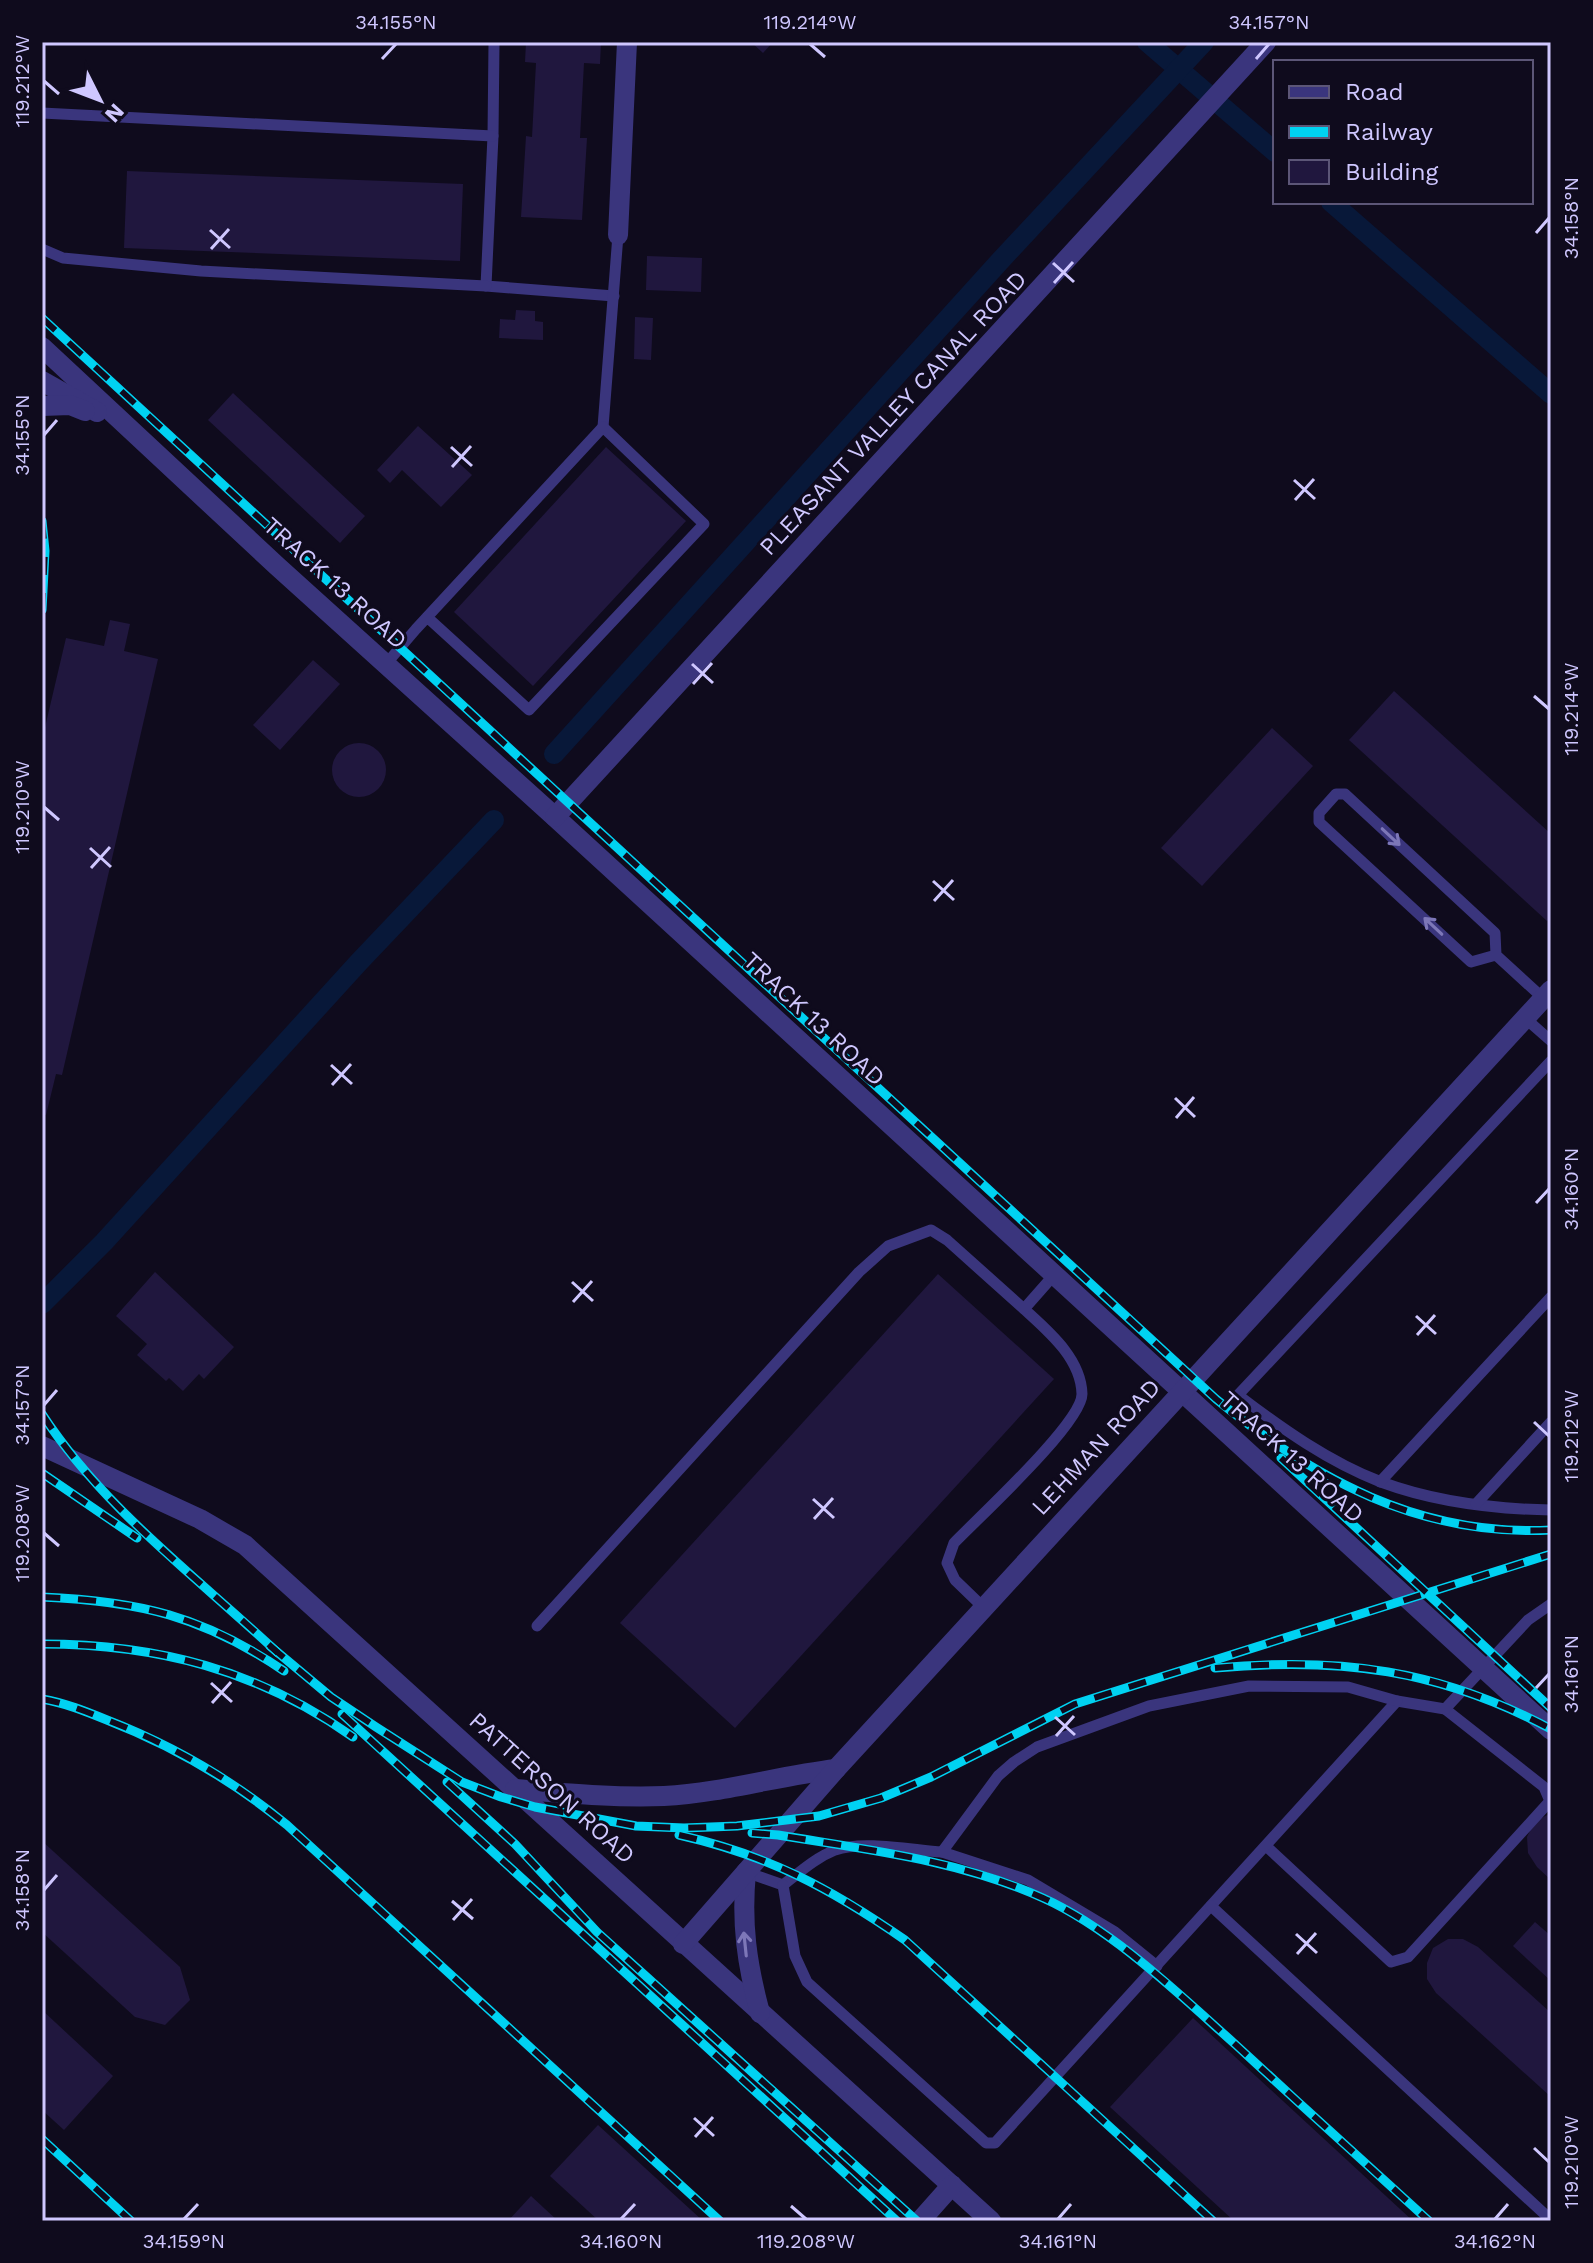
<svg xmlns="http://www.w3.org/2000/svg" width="1593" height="2263" font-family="'Work Sans',sans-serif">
	<rect width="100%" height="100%" fill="#0f0b1d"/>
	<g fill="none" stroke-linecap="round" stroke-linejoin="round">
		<g stroke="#081839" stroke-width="20">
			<path d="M1147,42L1275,152"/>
			<path d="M1331,202L1551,394"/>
			<path d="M554,754L1000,261L1204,42"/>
			<path d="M42,1304L104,1242L359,962L494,820"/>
		</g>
	</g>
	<g fill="#20173e">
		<path d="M526,42H601L600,64L584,63L580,138H587L582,220L521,217L526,136L532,137L536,63L525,62Z"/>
		<path d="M751,42H773L763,53Z"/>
		<path d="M127,171L463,184L460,261L124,248Z"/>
		<path d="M647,256L702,258L701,292L646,290Z"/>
		<path d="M516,310L535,311V321L543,322V340L499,338L500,319L515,320Z"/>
		<path d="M635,317L653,318L651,360L634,359Z"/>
		<path d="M233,393L365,516L340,543L208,420Z"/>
		<path d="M418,426L472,475L441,507L402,470L390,483L377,470Z"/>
		<path d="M606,447L686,521L533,686L454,612Z"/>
		<path d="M110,620L130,624L124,651L158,659L62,1075L56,1074L46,1115L42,1114V740L66,638L104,646Z"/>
		<path d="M313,660L340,684L280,750L253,725Z"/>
		<path d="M1394,691L1551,834V917L1547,921L1349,740Z"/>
		<path d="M1272,728L1313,766L1202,886L1161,848Z"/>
		<circle cx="359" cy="770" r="27"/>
		<path d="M155,1272L234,1347L204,1379L199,1374L183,1391L169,1378L166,1381L137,1355L147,1344L116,1316Z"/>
		<path d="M938,1274L1054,1379L735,1728L620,1623Z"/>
		<path d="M1551,1813V1880L1537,1867L1528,1853L1527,1837L1534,1822Z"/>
		<path d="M42,1841L180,1967L190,2000L165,2025L135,2017L42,1932Z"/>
		<path d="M1535,1922L1551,1936V1981L1513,1946Z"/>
		<path d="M1448,1939H1463L1478,1947L1551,2013V2097L1436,1993L1427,1979V1963L1433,1948Z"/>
		<path d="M42,2010L113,2076L64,2130L42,2110Z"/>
		<path d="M1193,2018L1413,2221H1234L1110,2107Z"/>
		<path d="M598,2125L703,2221H599L550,2176Z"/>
		<path d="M531,2196L558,2221H508Z"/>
	</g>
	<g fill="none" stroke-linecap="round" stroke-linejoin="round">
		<g stroke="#3a357d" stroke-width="11">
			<path d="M494,42L493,136L486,286L614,296"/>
			<path d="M42,113L493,136"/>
			<path d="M42,249L63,258L201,271L486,286"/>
			<path d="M603,427L618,235"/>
			<path d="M386,664L416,629L603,427L704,524L529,710L427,617"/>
			<path d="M1496,955L1471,962L1319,822V813L1336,794H1345L1495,933L1496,955L1543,998"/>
			<path d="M1525,1018L1551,1041"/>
			<path d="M1551,1061L1238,1395C1281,1428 1329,1462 1381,1482C1435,1502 1494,1509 1551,1510"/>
			<path d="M1380,1482L1551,1297"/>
			<path d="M1476,1504L1551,1422"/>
			<path d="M984,1608L955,1580L947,1563L954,1543C978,1518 1082,1423 1082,1394C1081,1358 1048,1331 1024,1309"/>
			<path d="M537,1626L859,1272L888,1246L931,1230L947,1240L1024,1309L1054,1275"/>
			<path d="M1266,1846L1391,1962L1408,1957L1550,1801L1544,1787L1445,1709"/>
			<path d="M746,1872L783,1885C800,1872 815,1858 835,1850C863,1840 912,1850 942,1852"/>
			<path d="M783,1885L795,1956L807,1982L986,2143H995L1397,1701L1445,1709L1528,1620L1551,1604"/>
			<path d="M1211,1906L1551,2220"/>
			<path d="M1157,1966L1115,1932L1028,1880L942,1852L998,1776L1014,1762L1037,1747L1149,1706L1249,1686L1348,1687L1397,1701"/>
		</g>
		<g stroke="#3a357d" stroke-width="20">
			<path d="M618,235L627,42"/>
			<path d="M42,347L277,566L555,817L1551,1730"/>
			<path d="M42,381L97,412"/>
			<path d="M42,406L70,405L85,411"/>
			<path d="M555,817L1266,42"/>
			<path d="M42,1446L200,1519L245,1545L991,2221"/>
			<path d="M515,1789C564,1793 614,1798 664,1796C722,1793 778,1776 836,1769"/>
			<path d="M746,1872C741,1924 747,1964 760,2013"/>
			<path d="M683,1944L836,1769L1551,990"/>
			<path d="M920,2221L952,2185"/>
		</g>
		<g stroke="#00d2f2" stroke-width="9">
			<g id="rail">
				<path d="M42,318L1216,1399C1314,1479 1420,1537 1551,1530"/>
				<path d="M42,521L45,551L42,610"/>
				<path d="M42,1414C104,1509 196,1576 278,1653"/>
				<path d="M1281,1458L1551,1708"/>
				<path d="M42,1473L137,1538"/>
				<path d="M42,1597C139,1601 203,1616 284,1671"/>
				<path d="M42,1644C157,1644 258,1670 353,1737"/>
				<path d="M270,1646L331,1697L376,1727L462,1782L501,1797L535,1807L636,1826L684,1828L737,1826L819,1816L881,1798L931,1777L1075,1704L1551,1554"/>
				<path d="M1215,1668C1341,1657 1438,1669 1551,1729"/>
				<path d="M42,1699C65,1703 85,1711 107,1720C174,1746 231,1779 287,1825L720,2221"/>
				<path d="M342,1714L897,2221"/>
				<path d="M447,1782L515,1844L597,1932L917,2221"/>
				<path d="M752,1833L778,1835C868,1850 960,1860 1043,1898C1112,1929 1180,1995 1236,2045C1300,2104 1364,2162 1429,2221"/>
				<path d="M679,1835C768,1855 830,1888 905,1940L1213,2221"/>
				<path d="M42,2139L131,2221"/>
			</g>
		</g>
		<use href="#rail" stroke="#0f0b1d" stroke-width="6" stroke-dasharray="18" stroke-linecap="butt"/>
	</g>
	<defs><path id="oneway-shaft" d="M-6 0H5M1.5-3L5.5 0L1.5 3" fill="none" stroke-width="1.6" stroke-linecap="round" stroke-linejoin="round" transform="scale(2)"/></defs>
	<g stroke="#7d77b8">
		<use href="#oneway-shaft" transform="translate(1391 837) rotate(43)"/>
		<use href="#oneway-shaft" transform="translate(1433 926) rotate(-137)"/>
		<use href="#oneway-shaft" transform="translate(745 1944) rotate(-96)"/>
	</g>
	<path fill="none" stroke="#cfc7ff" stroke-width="3" d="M810,44L825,57M382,59L396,44M1256,59L1269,44M44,81L59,94M210,230L230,248M1536,233L1549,218M211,249L229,229M1053,263L1074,282M1054,283L1073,262M44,435L57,420M451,447L472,466M452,467L471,446M1294,480L1315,499M1295,500L1314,479M692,664L713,683M693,684L712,663M1534,696L1549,709M44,807L59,820M90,848L111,867M91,868L110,847M933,881L954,900M934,901L953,880M331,1065L352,1084M332,1085L351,1064M1175,1098L1195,1117M1176,1118L1194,1097M1536,1203L1549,1189M572,1282L593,1301M573,1302L592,1281M1416,1316L1436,1334M1417,1335L1435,1315M44,1405L57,1390M1534,1422L1549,1436M813,1499L834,1518M814,1519L833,1498M44,1533L59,1546M211,1683L232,1702M1536,1688L1549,1674M212,1703L231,1682M1055,1717L1075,1735M1056,1736L1074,1716M44,1890L57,1875M452,1901L473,1919M453,1920L472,1899M1296,1934L1317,1953M1297,1954L1316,1933M694,2118L714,2136M695,2137L713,2117M1534,2148L1549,2162M791,2206L806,2219M184,2219L198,2204M621,2219L635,2204M1058,2219L1071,2204M1495,2219L1508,2204"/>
	<g text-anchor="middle" stroke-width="6" stroke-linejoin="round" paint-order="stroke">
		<g font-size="24" fill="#cfc7ff" stroke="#0f0b1d">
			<text transform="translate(893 413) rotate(-47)" y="8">PLEASANT VALLEY CANAL ROAD</text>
			<text transform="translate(335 583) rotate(42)" y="8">TRACK 13 ROAD</text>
			<text transform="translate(814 1019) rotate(43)" y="8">TRACK 13 ROAD</text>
			<text transform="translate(1096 1447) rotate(-47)" y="8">LEHMAN ROAD</text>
			<text transform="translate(1292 1457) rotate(42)" y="8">TRACK 13 ROAD</text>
			<text transform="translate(552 1788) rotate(42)" y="8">PATTERSON ROAD</text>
		</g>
	</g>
	<rect width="1593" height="2263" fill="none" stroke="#0f0b1d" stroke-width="88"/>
	<rect x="1273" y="60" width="260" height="144" fill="#0f0b1d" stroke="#5c5677" stroke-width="2"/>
	<rect x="1289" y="86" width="40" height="12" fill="#3a357d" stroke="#5c5677" stroke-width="2"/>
	<text x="1345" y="100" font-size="24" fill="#cfc7ff">Road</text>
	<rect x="1289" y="126" width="40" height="12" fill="#00d2f2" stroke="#5c5677" stroke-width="2"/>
	<text x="1345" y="140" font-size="24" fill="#cfc7ff">Railway</text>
	<rect x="1289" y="160" width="40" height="24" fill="#20173e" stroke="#5c5677" stroke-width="2"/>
	<text x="1345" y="180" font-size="24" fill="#cfc7ff">Building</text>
	<g transform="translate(100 100) rotate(132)" stroke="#0f0b1d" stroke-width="6" paint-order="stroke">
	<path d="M0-6L14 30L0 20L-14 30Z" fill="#cfc7ff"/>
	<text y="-12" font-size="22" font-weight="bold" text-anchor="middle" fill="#cfc7ff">N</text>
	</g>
	<rect x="44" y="44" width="1505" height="2175" fill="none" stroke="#cfc7ff" stroke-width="3"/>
	<g font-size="20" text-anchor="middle" fill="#cfc7ff">
		<text x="396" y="29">34.155°N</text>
		<text x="810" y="29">119.214°W</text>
		<text x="1269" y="29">34.157°N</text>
		<text transform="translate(22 81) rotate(-90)" y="7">119.212°W</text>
		<text transform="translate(1571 218) rotate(-90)" y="7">34.158°N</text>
		<text transform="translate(22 435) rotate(-90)" y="7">34.155°N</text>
		<text transform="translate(1571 709) rotate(-90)" y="7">119.214°W</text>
		<text transform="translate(22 807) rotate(-90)" y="7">119.210°W</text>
		<text transform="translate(1571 1189) rotate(-90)" y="7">34.160°N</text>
		<text transform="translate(22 1405) rotate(-90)" y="7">34.157°N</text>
		<text transform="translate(1571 1436) rotate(-90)" y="7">119.212°W</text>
		<text transform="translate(22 1533) rotate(-90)" y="7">119.208°W</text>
		<text transform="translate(1571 1674) rotate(-90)" y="7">34.161°N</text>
		<text transform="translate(22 1890) rotate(-90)" y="7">34.158°N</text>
		<text transform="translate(1571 2162) rotate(-90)" y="7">119.210°W</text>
		<text x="184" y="2248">34.159°N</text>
		<text x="621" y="2248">34.160°N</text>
		<text x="806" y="2248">119.208°W</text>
		<text x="1058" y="2248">34.161°N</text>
		<text x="1495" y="2248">34.162°N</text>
	</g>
</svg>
